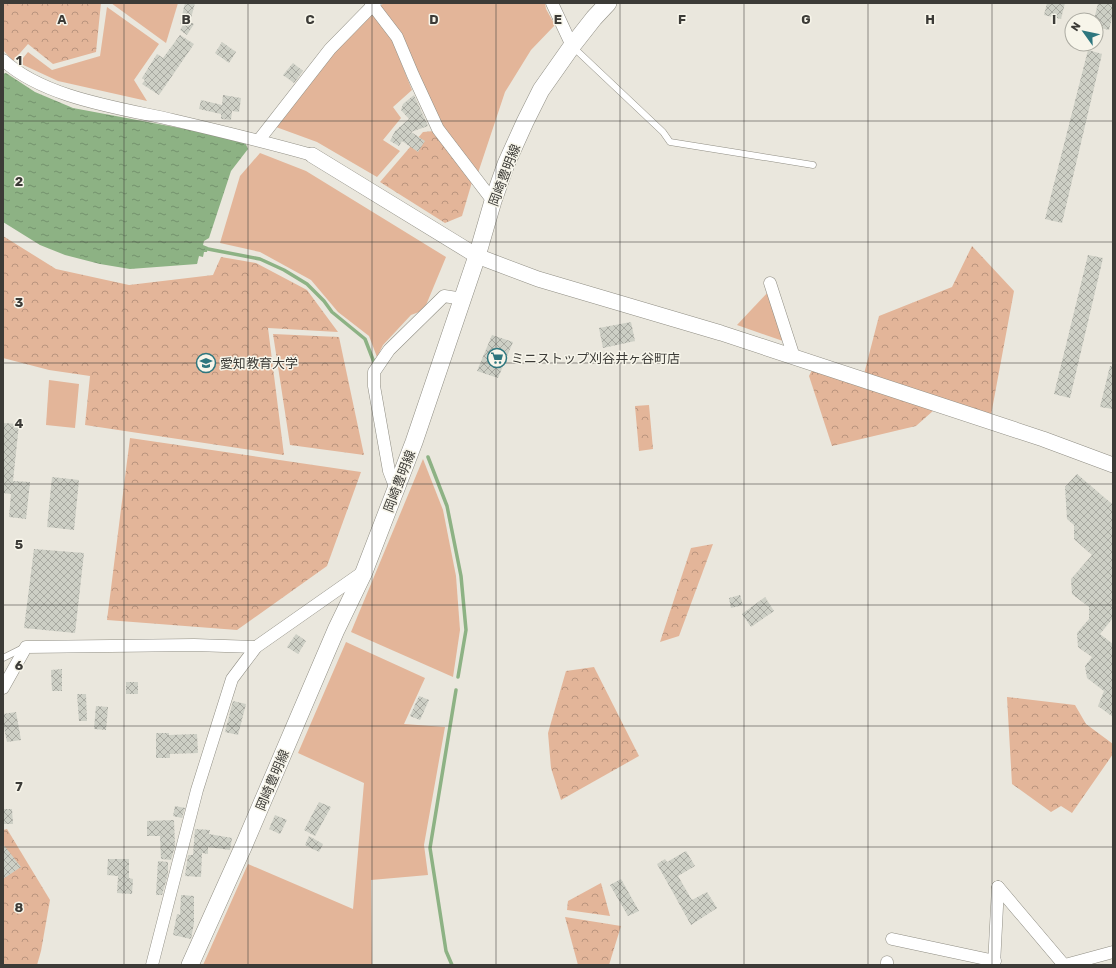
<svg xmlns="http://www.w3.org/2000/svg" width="1116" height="968" font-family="Rubik,'Noto Sans JP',sans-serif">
	<defs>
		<pattern id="forest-crowns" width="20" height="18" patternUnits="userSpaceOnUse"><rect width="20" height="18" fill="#e3b599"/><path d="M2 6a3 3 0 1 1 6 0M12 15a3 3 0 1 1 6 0" fill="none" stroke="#b9947e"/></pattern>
		<pattern id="water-ripples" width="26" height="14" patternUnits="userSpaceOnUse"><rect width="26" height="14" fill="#8db284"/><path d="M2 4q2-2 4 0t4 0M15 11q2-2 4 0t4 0" fill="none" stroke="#74926d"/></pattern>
		<pattern id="building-cross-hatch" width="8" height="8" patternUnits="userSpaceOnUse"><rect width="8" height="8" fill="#cdcfc5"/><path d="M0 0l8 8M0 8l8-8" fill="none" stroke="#a8a9a1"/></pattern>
	</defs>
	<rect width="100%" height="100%" fill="#eae7dd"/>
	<g fill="#e3b599">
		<path d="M111,3H178L166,43Z"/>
		<path d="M384,3H545L546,9L555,25L531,50L505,92L478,173L442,125L402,36L380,6Z"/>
		<path d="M107,7L159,44L134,80L147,101L58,81L19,63L28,52L52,70L100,56Z"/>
		<path d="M372,13L392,40L412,90L393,107L401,118L383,140L400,151L377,177L317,142L276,127L333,54Z"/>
		<path d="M260,153L306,171L446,257L424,310L411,315L383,345L377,357L369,336L338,312L311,280L260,252L220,243L240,176Z"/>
		<path d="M768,292L783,341L737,325Z"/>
		<path d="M49,380L79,384L75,428L46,425Z"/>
		<path d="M423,459L443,510L456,576L460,630L453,677L351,632Z"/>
		<path d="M346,642L425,678L404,724L445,727L424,845L428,875L371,880L372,965H203L248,864L353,909L364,783L298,753Z"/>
	</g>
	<g fill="url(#forest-crowns)">
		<path d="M3,3H101L96,52L53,64L28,44L13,61L3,50Z"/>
		<path d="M434,131L472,182L462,216L445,223L380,182L423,132Z"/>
		<path d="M3,236L56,269L129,285L213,275L221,257L256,263L307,290L338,332L268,328L284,455L85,425L90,376L49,370L3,358Z"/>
		<path d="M972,246L1014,291L991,415L864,374L879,316L952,287Z"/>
		<path d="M273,334L339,337L364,455L290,445Z"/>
		<path d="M812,370L934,410L916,426L832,446L809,376Z"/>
		<path d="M649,405L653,449L639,451L635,406Z"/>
		<path d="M130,438L361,472L327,566L237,630L107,620Z"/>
		<path d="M713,544L679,636L660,642L691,548Z"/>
		<path d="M594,667L639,756L561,800L551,768L548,733L566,671Z"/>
		<path d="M1007,697L1075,705L1086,724L1113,744V754L1072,813L1061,806L1051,812L1012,784Z"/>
		<path d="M7,829L50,900L41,951L37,965H3V830Z"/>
		<path d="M601,883L610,916L567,910L568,901Z"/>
		<path d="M565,917L621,926L609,965H578Z"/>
	</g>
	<path fill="url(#water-ripples)" d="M6,73L35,92L73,108L244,140L248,149L231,171L209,238L204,241L203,245L208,247L207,252H204L203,257L199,256L197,264L130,269L100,264L65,255L40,245L3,222V74Z"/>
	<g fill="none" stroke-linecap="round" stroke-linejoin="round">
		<g stroke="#8db284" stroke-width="3.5">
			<path d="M208,249L260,259L284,270L307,284L324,301L332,312L365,339L375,365"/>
			<path d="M428,457L447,506L461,576L466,630L458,677"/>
			<path d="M452,965L446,951L430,848L456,690"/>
		</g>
	</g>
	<g fill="url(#building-cross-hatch)">
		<path d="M185,3H195L190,22L194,24L187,35L180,30L183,25L180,24Z"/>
		<path d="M1047,3H1065L1061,19L1044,15Z"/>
		<path d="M1098,3H1113V14L1109,30L1096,27V20H1094Z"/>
		<path d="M180,35L194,44L159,95L142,84L145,80L142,78L157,54L163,58Z"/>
		<path d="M222,42L236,52L229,63L215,53Z"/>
		<path d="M1088,50L1102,54L1062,223L1045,219Z"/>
		<path d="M293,63L303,71L294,83L283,75Z"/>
		<path d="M223,95L241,98L239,112L232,111L231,120L221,119V114L199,109L201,100L222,105Z"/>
		<path d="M414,95L428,126L411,132L425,141L418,152L402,141L399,146L390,141L395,131L409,119L401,110L403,104Z"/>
		<path d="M1088,255L1103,258L1070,398L1054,394Z"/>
		<path d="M631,322L635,341L603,348L599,328Z"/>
		<path d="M492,335L513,342L498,378L477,371Z"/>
		<path d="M1110,366H1113V409L1100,407Z"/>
		<path d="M3,423L19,424L13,481L30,482L26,519L9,517L11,494L3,493Z"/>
		<path d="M1077,474L1112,504L1113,618L1100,634L1113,644V717L1098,706L1104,691L1087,678L1085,666L1092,657L1078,647L1077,633L1089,619V607L1072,594L1071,579L1092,555L1074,539V525L1067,519L1065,487Z"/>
		<path d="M52,477L79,480L74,530L47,527Z"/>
		<path d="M34,549L84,553L75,633L24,628Z"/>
		<path d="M740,595L743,605L731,608L729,598Z"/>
		<path d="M765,597L774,611L751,627L742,614Z"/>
		<path d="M296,634L306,641L298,654L287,647Z"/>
		<path d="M62,669V691H52L51,670Z"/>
		<rect x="126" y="682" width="12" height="12"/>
		<path d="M77,694H86L87,721H79Z"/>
		<path d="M419,696L429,700L420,720L410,716Z"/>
		<path d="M233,701L246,704L238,735L225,732Z"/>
		<path d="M96,706L108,707L106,730L94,729Z"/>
		<path d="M16,712L21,740L7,742L3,723V714Z"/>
		<path d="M156,733H169V735L197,734L198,753L170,754V758H156Z"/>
		<path d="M319,802L331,807L315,836L304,830Z"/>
		<path d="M175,806L185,808L182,818L173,816Z"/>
		<path d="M3,809H12L13,824H3Z"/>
		<path d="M275,815L287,820L280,834L269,829Z"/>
		<path d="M174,820L175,846L171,860L161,859L160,836H147V821Z"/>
		<path d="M195,829L210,830L209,834L232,838L230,850L208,847V854L202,853L201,877L185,876L188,855H193Z"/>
		<path d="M309,836L323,844L319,852L305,845Z"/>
		<path d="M3,844L21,867L3,879Z"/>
		<path d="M686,851L695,866L678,876L692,900L707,892L717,908L691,925L657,864L665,859L667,862Z"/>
		<path d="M108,859H129V878L133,879L132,894L117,893L118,876L107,875Z"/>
		<path d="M158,861L168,862V874L162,895H156Z"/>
		<path d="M621,879L639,911L628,916L610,885Z"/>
		<path d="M181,895L194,896V923L191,939L173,935L177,914L180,915Z"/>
	</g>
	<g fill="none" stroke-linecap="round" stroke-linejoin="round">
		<g stroke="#908e84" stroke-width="7">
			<g id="service">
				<path d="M573,47L663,132L670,142L813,165"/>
				<path d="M3,658L23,648"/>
			</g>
		</g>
		<g stroke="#908e84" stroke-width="13">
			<g id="minor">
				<path d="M371,3L397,37L413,75L438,129L493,201"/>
				<path d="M552,3L572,46"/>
				<path d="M3,60C44,98 120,108 173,120C220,131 266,142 312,155"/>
				<path d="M259,140L330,49L375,3"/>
				<path d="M770,283L794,357"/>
				<path d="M396,489L389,471L374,386V372L389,350L444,296L463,299"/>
				<path d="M3,688L26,647L194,645L256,647"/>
				<path d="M998,887L1064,965"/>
				<path d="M892,939L995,961"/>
				<path d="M152,965L197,790L232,679L256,647L363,572"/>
				<path d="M887,965V962"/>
				<path d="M994,965L998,887"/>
				<path d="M1065,965L1113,952"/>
			</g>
		</g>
		<g stroke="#908e84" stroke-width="16">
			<path id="tertiary" d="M312,155L477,256L538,279L721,333L1043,439L1113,465"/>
		</g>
		<g stroke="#908e84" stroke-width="18">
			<path id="secondary" d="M190,965L244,845L336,630L364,572L414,442L477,256L493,201L506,164L525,122L541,90L572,46L594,18L608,3"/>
		</g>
		<use href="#service" stroke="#fff" stroke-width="6"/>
		<use href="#minor" stroke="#fff" stroke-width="12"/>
		<use href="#tertiary" stroke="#fff" stroke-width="15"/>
		<use href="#secondary" stroke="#fff" stroke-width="17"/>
	</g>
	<path fill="none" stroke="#3c3b37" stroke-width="1" stroke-opacity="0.55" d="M124,3V965M248,3V965M372,3V965M496,3V965M620,3V965M744,3V965M868,3V965M992,3V965M3,121H1113M3,242H1113M3,363H1113M3,484H1113M3,605H1113M3,726H1113M3,847H1113"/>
	<defs>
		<g id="supermarket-ring" transform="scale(1)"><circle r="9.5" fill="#f7f5ea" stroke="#2d767e" stroke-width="1.5"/><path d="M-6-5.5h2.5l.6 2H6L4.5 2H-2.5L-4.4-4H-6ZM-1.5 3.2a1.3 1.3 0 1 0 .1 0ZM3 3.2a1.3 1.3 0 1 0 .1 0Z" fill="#2d767e"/></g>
		<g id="university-ring" transform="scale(1)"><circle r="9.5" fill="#f7f5ea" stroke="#2d767e" stroke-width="1.5"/><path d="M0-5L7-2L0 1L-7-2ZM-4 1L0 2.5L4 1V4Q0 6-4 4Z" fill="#2d767e"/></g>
	</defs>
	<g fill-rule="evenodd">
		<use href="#supermarket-ring" x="497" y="358"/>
		<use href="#university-ring" x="206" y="363"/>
	</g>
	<g text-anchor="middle" stroke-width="3" stroke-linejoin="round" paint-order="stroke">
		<g font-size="13" fill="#3c3b37" stroke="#f7f5ea">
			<text transform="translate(504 175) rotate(-69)" y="5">岡崎豊明線</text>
			<text transform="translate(399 481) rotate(-69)" y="5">岡崎豊明線</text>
			<text transform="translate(272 780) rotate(-67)" y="5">岡崎豊明線</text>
		</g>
		<g font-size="13" fill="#3c3b37" stroke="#f7f5ea" text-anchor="start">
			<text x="511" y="363">ミニストップ刈谷井ヶ谷町店</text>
			<text x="220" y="368">愛知教育大学</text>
		</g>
	</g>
	<g font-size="13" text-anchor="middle" font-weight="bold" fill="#3c3b37" stroke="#f7f5ea" stroke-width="3" stroke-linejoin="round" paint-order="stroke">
		<text x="62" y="24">A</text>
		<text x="186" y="24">B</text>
		<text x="310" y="24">C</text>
		<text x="434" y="24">D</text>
		<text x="558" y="24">E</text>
		<text x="682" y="24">F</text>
		<text x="806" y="24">G</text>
		<text x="930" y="24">H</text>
		<text x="1054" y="24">I</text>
		<text x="19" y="65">1</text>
		<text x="19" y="186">2</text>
		<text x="19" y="307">3</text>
		<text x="19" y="428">4</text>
		<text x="19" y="549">5</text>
		<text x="19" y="670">6</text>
		<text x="19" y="791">7</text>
		<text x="19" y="912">8</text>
	</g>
	<rect width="1116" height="968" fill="none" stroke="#3c3b37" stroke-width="8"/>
	<g transform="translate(1084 32) rotate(303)"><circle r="19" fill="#f7f5ea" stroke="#acaba2"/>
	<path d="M0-3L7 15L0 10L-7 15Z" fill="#2d767e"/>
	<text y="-6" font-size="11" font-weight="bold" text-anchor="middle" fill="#3c3b37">N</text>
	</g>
</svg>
